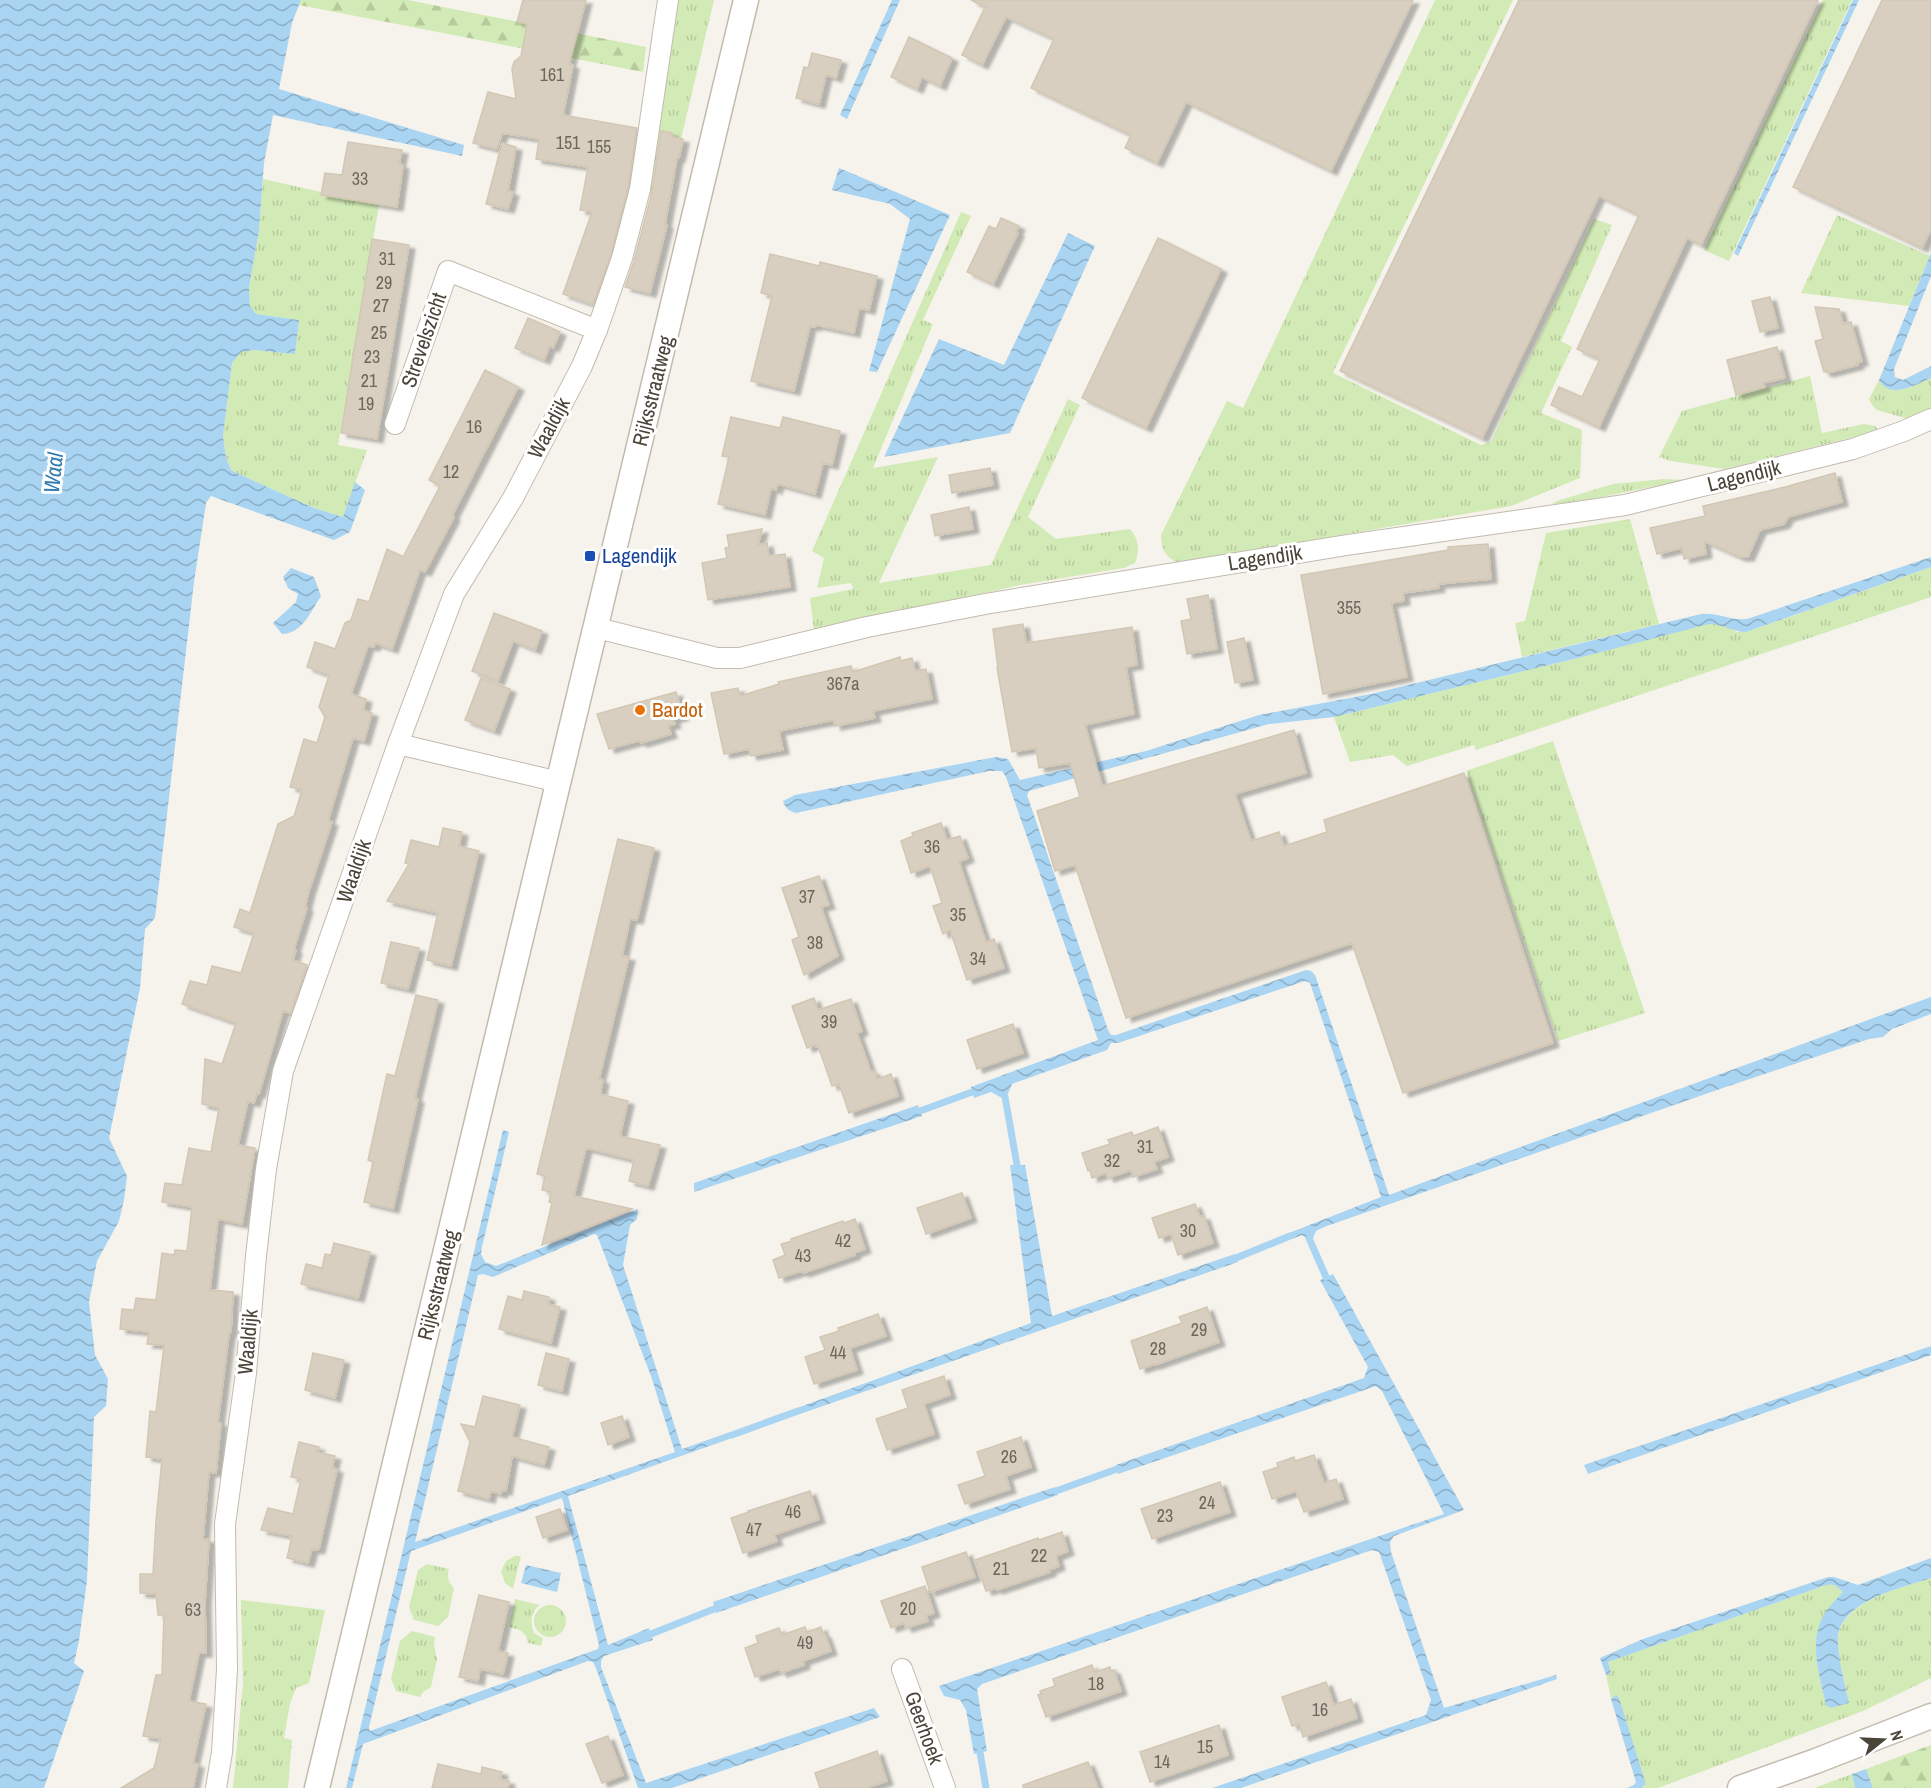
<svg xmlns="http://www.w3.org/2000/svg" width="1931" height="1788" font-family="'Archivo Narrow',sans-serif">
	<defs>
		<pattern id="grass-tufts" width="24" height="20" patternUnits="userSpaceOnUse" patternTransform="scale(1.5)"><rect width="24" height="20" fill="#d2eab5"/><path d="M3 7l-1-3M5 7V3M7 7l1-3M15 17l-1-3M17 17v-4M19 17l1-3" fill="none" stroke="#b6ca9c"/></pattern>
		<pattern id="forest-firs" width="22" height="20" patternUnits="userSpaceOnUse" patternTransform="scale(1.5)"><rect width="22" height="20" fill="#d2eab5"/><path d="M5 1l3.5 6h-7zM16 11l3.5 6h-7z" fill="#b6ca9c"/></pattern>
		<pattern id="water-waves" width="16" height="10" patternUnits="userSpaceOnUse" patternTransform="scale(1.5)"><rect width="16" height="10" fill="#a9d4f2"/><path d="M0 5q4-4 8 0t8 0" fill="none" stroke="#8caec5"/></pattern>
		<filter id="shadow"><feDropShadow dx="6" dy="4" stdDeviation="1.5" flood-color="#0004"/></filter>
	</defs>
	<rect width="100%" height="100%" fill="#f6f3ec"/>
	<g fill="url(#grass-tufts)">
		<path d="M674,0H714L666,202L645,194Z"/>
		<path d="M1435,0H1513L1333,373L1481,445L1491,442L1594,219L1612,225L1561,341L1572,347L1541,413L1582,430L1580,478L1511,506L1178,563C1165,557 1161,548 1161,535L1227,401L1243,408Z"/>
		<path d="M1823,0H1852L1729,261L1704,250Z"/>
		<path d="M263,179L379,205L338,445L367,450L343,517L314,508L241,475L231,470L226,457L223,436L232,363L241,352L254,350L295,354L299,320L256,314L250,307L249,288L259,231Z"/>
		<path d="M961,212L971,216L923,320L933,324L873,468L938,457L879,583L991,565L1068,399L1080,405L1028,517L1056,539L1130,529C1139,539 1140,550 1135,563L1124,568L1020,585L814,631L810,598L853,589L851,583L817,588L824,558L812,551Z"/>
		<path d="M1837,215L1930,256L1909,306L1801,293Z"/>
		<path d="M1810,376L1822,433L1864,424L1875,426L1879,431L1724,469L1671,461L1659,457L1682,411Z"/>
		<path d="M1931,378V411L1911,420L1877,410L1872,405L1869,399L1879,380C1890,400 1915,385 1931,378Z"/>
		<path d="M1664,479L1685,480L1562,505L1552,504L1557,501L1613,484Z"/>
		<path d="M1630,519L1659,624L1522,657L1515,623L1525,621L1546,533Z"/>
		<path d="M1931,567V597L1476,750L1474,745L1407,766L1393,755L1350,762L1334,717L1578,658L1709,623L1724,625L1737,632L1755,629Z"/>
		<path d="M1553,741L1645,1013L1558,1041L1466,771Z"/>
		<path d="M515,1556H521L513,1589L505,1583L501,1571L506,1561Z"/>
		<path d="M427,1564L449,1569C447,1577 448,1582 454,1588L448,1617L438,1626L414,1620L409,1607L418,1570Z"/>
		<path d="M1931,1578V1678L1863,1711L1658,1788H1643L1645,1785L1616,1695L1611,1699L1606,1675L1611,1673L1608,1662L1829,1584L1836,1586L1843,1592C1805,1632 1815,1656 1826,1705L1831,1708L1849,1703C1845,1683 1839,1663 1838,1643C1836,1602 1901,1588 1931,1578Z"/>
		<path d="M515,1599L540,1605C530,1612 530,1622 534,1633L543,1638L541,1646L528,1643C526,1631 520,1630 509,1627Z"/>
		<path d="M241,1600L325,1610L309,1683L296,1688L290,1704L284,1738L292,1740L288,1788H233L243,1683Z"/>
		<circle cx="550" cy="1621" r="16"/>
		<path d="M412,1631L435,1637L434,1645L437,1659L431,1687L423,1692L420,1697L396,1691L391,1679L400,1641Z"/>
		<path d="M1852,1774L1855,1788H1814Z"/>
	</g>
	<g fill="url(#forest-firs)">
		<path d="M301,0H408L646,47L643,72L299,5Z"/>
		<path d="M1931,1745V1788H1873L1866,1769Z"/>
	</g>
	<g fill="url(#water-waves)" fill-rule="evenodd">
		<path d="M0,0H301L292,23L279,89L464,145L462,156L273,115L264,163L259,231L249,288L250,306L256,314L299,320L295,354L254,350L241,352L232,363L223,436L226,457L231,470L241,475L314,508L343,517L355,482L365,490L350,532L334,540L211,496L206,503L194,582L155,918L145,929L140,988L109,1138L127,1176L124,1200L119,1221L97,1261L89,1302L95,1355L108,1379L106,1406L94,1417L87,1580L79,1641L74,1663L84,1671L44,1788H0Z"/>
		<path d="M892,0H900L847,119L840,115Z"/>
		<path d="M1853,0H1859L1738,256L1734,253Z"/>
		<path d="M839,168L950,215L877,372L869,371L910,219L890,204L832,190Z"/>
		<path d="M1068,233L1095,246L1010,433L884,457L939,339L1004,365Z"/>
		<path d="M1931,253V276L1894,369L1895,377L1903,380L1931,366V378C1915,385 1890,400 1879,380Z"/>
		<path d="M1931,557V567L1746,632C1733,632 1723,624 1709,624L1578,658L1334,717L1269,724L1029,791L1027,795L1108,1030L1111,1035H1116L1306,970L1311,971L1315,975L1389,1195L1931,997V1014L1892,1029L1883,1037L1869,1039L1720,1089L1324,1227L1316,1231L1313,1238H1306L1302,1235L1292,1239L1289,1233L1381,1197L1310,983L1305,981L1118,1043H1111L1107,1050L1012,1084L1007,1096L1002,1098L991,1092L974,1098L971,1087L1098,1040L1006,777L1002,771H989L796,813C789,811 785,808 783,801L795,795L996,757L1008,759L1020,780L1146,751L1259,715L1371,694L1701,614C1717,612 1731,621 1747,619Z"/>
		<path d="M291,568L314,577L321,596C311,611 302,634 282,634L273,623L296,602L298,594L288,588L283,577Z"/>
		<path d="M918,1105L922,1116L694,1192V1183Z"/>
		<path d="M503,1130L509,1132L482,1247L481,1254L485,1262L496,1266L638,1209L637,1219L630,1225L623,1265L682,1449L730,1432L732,1438L568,1496L608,1645L649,1628L653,1640L604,1656L601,1661V1667L646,1783L874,1708L880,1717L672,1788H638L596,1668L593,1662L588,1661L363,1744L352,1788H346ZM594,1234L597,1235L651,1376L675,1452L415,1542L478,1275L483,1274L493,1277ZM562,1498L599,1645L598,1649L370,1731L369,1727L411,1551Z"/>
		<path d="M1010,1165H1025L1052,1316L1235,1254L1238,1262L800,1414L797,1408L1031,1323Z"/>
		<path d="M1333,1274L1464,1510L1394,1536L1390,1542L1391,1552L1444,1708L1556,1675L1557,1679L1241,1788H1212L1426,1715L1431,1700L1379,1552L1372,1550L982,1684L977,1689L987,1751L974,1754L966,1710L960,1700L944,1696L939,1686L1444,1514L1382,1391L1376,1386L1118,1474L1116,1465L1364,1378L1368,1367L1320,1280Z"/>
		<path d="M1931,1346V1355L1588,1474L1584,1465Z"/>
		<path d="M1055,1487L1058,1495L716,1613L713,1602Z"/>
		<path d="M1931,1558V1578C1901,1588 1835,1602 1838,1643C1839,1663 1845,1684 1849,1703L1831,1708L1826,1705C1820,1677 1809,1646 1822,1618C1827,1608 1836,1600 1843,1592L1836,1586L1829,1584L1608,1662L1611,1673L1606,1675L1600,1658L1643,1639L1828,1577H1834L1858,1585Z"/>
		<path d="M526,1565L561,1573L557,1592L521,1583Z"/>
		<path d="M1616,1695L1619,1698L1645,1781V1785L1642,1788H1627L1634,1785L1636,1782L1611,1699Z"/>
		<path d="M1866,1769L1873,1788H1855L1852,1774Z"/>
	</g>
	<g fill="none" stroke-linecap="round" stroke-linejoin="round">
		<g stroke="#a9d4f2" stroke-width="7">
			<path d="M1005,1097L1017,1165"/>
			<path d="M920,1111L972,1092"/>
			<path d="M1309,1238L1326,1277"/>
			<path d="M1236,1258L1290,1236"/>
			<path d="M732,1435L798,1411"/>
			<path d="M1056,1491L1117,1469"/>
			<path d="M651,1634L714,1609"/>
			<path d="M980,1752L986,1788"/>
		</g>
	</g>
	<g fill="#d8cfc1" stroke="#d3c7b4" stroke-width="1.5" filter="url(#shadow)">
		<path d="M523,0H586L569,64L573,65L563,115L637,128L628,187L611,255L593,304L563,294L592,212L580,210L588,167L536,159L539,139L502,133L497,149L473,143L488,92L516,99L512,69L514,62L521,56L527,24L517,22Z"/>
		<path d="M971,0H1413L1331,171L1186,102L1157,163L1125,148L1131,135L1031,88L1054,39L1006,17L982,65L962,55L985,7Z"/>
		<path d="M1519,0H1818L1701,245L1687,238L1599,427L1551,405L1559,387L1582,397L1600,359L1577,349L1639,215L1599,196L1482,438L1340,371Z"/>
		<path d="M1882,0H1931V229L1922,248L1793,187Z"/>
		<path d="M909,37L952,58L940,86L922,77L917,89L891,77Z"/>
		<path d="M812,53L841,60L836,78L826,75L819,104L796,98L804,67L808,68Z"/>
		<path d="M661,131L672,133V137L683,139L679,158H677L665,224L667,225L650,293L625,287L634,261L652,192Z"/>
		<path d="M348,142L402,150L399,164L403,165L397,207L321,195L325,173L342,175Z"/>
		<path d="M502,143L516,147L508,191L513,192L508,209L486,204Z"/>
		<path d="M1001,218L1019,226L1016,232L1018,233L993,284L967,272L989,226L996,229Z"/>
		<path d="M1158,238L1221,269L1146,428L1082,398Z"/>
		<path d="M372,239L409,245L377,439L341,433Z"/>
		<path d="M770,254L819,266L820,262L877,276L869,310L859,308L854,333L816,325L815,327L810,326L794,391L751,381L772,296L761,293Z"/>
		<path d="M1770,297L1778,328L1760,332L1752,301Z"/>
		<path d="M1815,307L1839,309L1843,324L1851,322L1862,361L1857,363L1858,365L1827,373V371L1824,372L1815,341L1823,339Z"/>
		<path d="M528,318L560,332L553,348L550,346L544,360L515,348Z"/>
		<path d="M1777,347L1785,378L1763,383L1765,387L1736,395L1727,360Z"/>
		<path d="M485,370L518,387L452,516L454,517L425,572L420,570L392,649L375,643L374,647L368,646L351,694L366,699L363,710L372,713L364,741L353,738L328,821L332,822L309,891L305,907L307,908L294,949L296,950L293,960L307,965L291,1013L283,1011L259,1094L257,1093L254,1103L248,1101L238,1145L255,1148L242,1224L218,1219L210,1290L233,1292L231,1332L229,1334L218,1422L221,1423L216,1473L209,1472L203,1539H209L205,1603L206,1653H199L189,1701L206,1704L193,1763L198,1764L193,1788H121L154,1768L161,1739L143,1736L156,1675H162L164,1615H158L156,1594L140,1593V1574H153L156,1521L162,1459L146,1457L150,1411L156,1412L164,1345L147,1344L149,1332L120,1329L122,1309L134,1310L136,1298L156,1300L162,1253L174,1255L175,1250L187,1251L192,1207L162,1202L165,1183L182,1185L189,1148L211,1152L219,1108L202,1104L205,1059L222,1064L236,1023L182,1004L190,981L207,985L212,966L241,973L254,933L234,927L240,909L250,913L278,824L294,816L302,790L290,787L304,739L317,743L325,717L319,707L329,675L307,667L315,642L335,649L345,623L351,620L358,599L369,602L387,549L403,557L440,486L429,480Z"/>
		<path d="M731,417L780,428L783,417L840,431L832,465L823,463L815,494L778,484L776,490L771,488L765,515L718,504L729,457L722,456Z"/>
		<path d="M990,468L993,485L952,493L949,475Z"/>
		<path d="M1835,473L1842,502L1788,517L1784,524L1760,530L1748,557H1740L1704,541L1706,554L1684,559L1682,548L1657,554L1650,528L1705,516L1703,506L1785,487Z"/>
		<path d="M969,507L973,529L935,536L931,515Z"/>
		<path d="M762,529L758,545L767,543L769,556L785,554L790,587L708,600L702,563L727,558L725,548L729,547L727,535Z"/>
		<path d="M1488,544L1491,579L1438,584L1439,588L1403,593L1404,601L1391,603L1407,677L1323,694L1301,575L1448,550V547Z"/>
		<path d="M1208,595L1217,649L1187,654L1181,621L1191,619L1187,599Z"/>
		<path d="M494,613L542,631L535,650L513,641L498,681L472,671Z"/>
		<path d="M1023,624L1026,643L1132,627L1137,665L1126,667L1134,714L1085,725L1102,786L1294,730L1306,773L1235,794L1251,841L1279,832L1284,846L1327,832L1324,820L1464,773L1553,1043L1403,1093L1352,943L1126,1018L1075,865L1055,871L1037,811L1080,797L1070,763L1039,768L1036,748L1012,752L997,668H998L993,629Z"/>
		<path d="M1244,638L1253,680L1235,683L1227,642Z"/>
		<path d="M900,657L901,661L912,658L915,671L926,669L932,699L873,711L875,718L835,726L834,720L779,731L783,750L751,756L749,749L724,754L711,693L738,688L740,696L779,684L778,682L851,666L853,672Z"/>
		<path d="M481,678L510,689L494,731L465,720Z"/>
		<path d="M676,692L683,716L673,719L675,724L668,726L671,734L642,743L638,741L609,749L597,714Z"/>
		<path d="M941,823L947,840L960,836L968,858L959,862L986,942L994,939L1004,968L967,980L950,930L943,934L933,906L942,903L930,866L911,873L901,841L913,836L912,833Z"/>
		<path d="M443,828L462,832L459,846L479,851L451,966L427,960L438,913L387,901L409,864L405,863L411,840L439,847Z"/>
		<path d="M618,839L654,848L637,920L630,919L622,956L629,957L599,1079L603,1080L600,1094L628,1101L620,1136L660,1145L648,1186L629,1181L634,1160L586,1148L574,1196L632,1209L542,1245L552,1203L549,1202L551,1192L542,1190L545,1176L537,1174Z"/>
		<path d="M819,876L829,905L821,907L838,956L804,975L792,940L799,937L782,888Z"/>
		<path d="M391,942L419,948L408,989L381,983Z"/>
		<path d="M416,995L438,1000L415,1098L418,1099L393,1209L364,1202L373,1162L368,1160L387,1074L395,1076Z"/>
		<path d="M814,998L818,1010L851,999L862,1031L857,1033L871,1072L874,1071L877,1079L891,1074L898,1096L849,1113L839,1084L832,1086L818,1046L816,1047L815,1045L807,1048L792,1006Z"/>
		<path d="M1013,1024L1023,1053L977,1069L967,1040Z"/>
		<path d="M1158,1127L1168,1157L1154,1162L1157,1169L1133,1177L1131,1170L1108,1178L1106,1173L1092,1178L1090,1170L1088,1171L1082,1153L1110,1144L1108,1140L1132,1132L1133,1136Z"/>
		<path d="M962,1193L971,1218L926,1234L917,1208Z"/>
		<path d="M1195,1204L1200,1217L1204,1216L1213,1243L1178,1255L1171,1234L1159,1238L1152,1218Z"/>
		<path d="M855,1219L865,1249L854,1253L855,1255L803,1273L802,1271L779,1278L773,1260L785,1255L781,1244L792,1241L791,1239L843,1221L844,1223Z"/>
		<path d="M334,1243L370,1252L358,1298L301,1284L306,1264L322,1268L325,1254L331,1255Z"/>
		<path d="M524,1291L549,1297L548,1304L560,1307L551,1343L499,1329L508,1296L522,1300Z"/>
		<path d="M1207,1307L1219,1342L1155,1365V1364L1140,1369L1131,1341L1182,1323L1179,1317Z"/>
		<path d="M878,1314L886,1336L850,1348L857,1370L814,1384L805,1357L825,1350L820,1337L839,1331L838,1328Z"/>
		<path d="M313,1353L344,1360L335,1398L305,1390Z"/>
		<path d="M546,1353L569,1359L562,1391L538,1385Z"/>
		<path d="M944,1376L950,1395L924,1404L934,1434L887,1450L876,1419L908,1408L902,1390Z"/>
		<path d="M483,1396L520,1405L512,1437L549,1447L544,1465L512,1456L506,1491L502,1490L501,1494L491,1491L489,1499L458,1491L470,1442L461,1424L475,1427Z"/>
		<path d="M622,1416L629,1437L608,1445L601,1423Z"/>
		<path d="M1021,1437L1031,1467L1006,1476L1010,1489L965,1504L958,1485L985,1476L977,1452Z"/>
		<path d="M299,1442L319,1447L317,1452L335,1456L332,1468L337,1469L319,1549L316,1550L312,1549L308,1563L287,1558L292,1536L261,1530L268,1508L293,1514L301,1479L291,1477Z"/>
		<path d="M1314,1455L1324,1483L1336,1479L1343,1499L1304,1512L1296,1491L1272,1499L1263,1472L1278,1467L1277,1463L1294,1457L1295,1461Z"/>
		<path d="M1220,1482L1230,1512L1152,1539L1141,1509Z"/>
		<path d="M810,1491L819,1519L774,1535L777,1541L743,1553L731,1518L749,1512L748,1511Z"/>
		<path d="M560,1509L567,1530L543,1538L536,1517Z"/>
		<path d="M1062,1532L1068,1551L1056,1556L1059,1566L1049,1570L1050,1572L1026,1580L997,1590V1588L986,1591L975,1560L1038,1538L1039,1540Z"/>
		<path d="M966,1552L975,1577L930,1592L922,1567Z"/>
		<path d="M925,1586L934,1613L926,1616L928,1621L906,1628L904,1623L891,1628L881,1601Z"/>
		<path d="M479,1595L509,1602L498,1651L508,1653L503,1674L480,1669L478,1681L459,1677Z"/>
		<path d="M805,1627L807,1632L821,1627L823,1634H825L831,1651L803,1661L804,1665L781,1673L779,1669L755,1677L745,1648L758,1643L756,1636L779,1628L782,1635Z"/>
		<path d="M1092,1665L1095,1672L1110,1667L1111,1671L1114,1670L1121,1691L1046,1717L1038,1695L1041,1694L1040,1691L1055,1686L1053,1679Z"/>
		<path d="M1326,1682L1334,1705L1351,1699L1357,1718L1303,1737L1299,1724L1292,1726L1282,1697Z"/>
		<path d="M1219,1725L1228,1755L1150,1782L1140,1752Z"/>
		<path d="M608,1736L623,1775L602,1783L586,1744Z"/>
		<path d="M877,1751L887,1781L866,1788H820L815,1773Z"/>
		<path d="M1088,1762L1098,1788H1023V1785Z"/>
		<path d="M438,1764L481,1774L482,1767L502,1772L500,1779L509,1781L508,1788H432Z"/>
	</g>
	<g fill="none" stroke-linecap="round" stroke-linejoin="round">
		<g stroke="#c2bbae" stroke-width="22">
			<g id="minor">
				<path d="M395,424L448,271L597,330"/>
				<path d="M597,628L717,658H740L867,627L985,604L1347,545L1625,505L1853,449L1904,431L1931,419"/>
				<path d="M398,744L559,782"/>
				<path d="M902,1669L945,1788"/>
				<path d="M216,1788L222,1752L227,1669L225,1524L246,1373L256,1256L266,1169L283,1071L398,744L454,594L513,498L582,366L597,330L622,258L640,189L668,0"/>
			</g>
		</g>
		<g stroke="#c2bbae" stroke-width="27">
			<g id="tertiary">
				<path d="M317,1788L746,0"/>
				<path d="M1740,1788L1816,1761L1931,1716"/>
			</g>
		</g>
		<use href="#minor" stroke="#fff" stroke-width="20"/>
		<use href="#tertiary" stroke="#fff" stroke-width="24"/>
	</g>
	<rect fill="#1a4fb4" stroke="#fff" stroke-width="2" x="584" y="550" width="12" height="12" rx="3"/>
	<circle fill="#e8710a" stroke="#fff" stroke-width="2" cx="640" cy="710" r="6"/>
	<g text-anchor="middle" stroke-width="6" stroke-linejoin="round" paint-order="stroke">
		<g font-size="18" fill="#6e675b">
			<text x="552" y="81">161</text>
			<text x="568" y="149">151</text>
			<text x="599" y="153">155</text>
			<text x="360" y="185">33</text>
			<text x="387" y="265">31</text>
			<text x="384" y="289">29</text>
			<text x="381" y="312">27</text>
			<text x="379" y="339">25</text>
			<text x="372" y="363">23</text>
			<text x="369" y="387">21</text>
			<text x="366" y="410">19</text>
			<text x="474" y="433">16</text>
			<text x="451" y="478">12</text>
			<text x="1349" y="614">355</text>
			<text x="843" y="690">367a</text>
			<text x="932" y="853">36</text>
			<text x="807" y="903">37</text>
			<text x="958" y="921">35</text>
			<text x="815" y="949">38</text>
			<text x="978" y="965">34</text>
			<text x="829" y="1028">39</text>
			<text x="1145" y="1153">31</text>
			<text x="1112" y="1167">32</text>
			<text x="1188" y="1237">30</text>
			<text x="843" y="1247">42</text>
			<text x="803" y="1262">43</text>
			<text x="1199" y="1336">29</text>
			<text x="1158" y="1355">28</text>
			<text x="838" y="1359">44</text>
			<text x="1009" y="1463">26</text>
			<text x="1207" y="1509">24</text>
			<text x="793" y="1518">46</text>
			<text x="1165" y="1522">23</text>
			<text x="754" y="1536">47</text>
			<text x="1039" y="1562">22</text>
			<text x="1001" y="1575">21</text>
			<text x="908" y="1615">20</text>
			<text x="193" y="1616">63</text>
			<text x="805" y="1649">49</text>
			<text x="1096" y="1690">18</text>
			<text x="1320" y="1716">16</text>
			<text x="1205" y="1753">15</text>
			<text x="1162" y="1768">14</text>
		</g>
		<g font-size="21" fill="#4b4439" stroke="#fff">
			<text transform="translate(424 340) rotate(-71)" y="7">Strevelszicht</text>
			<text transform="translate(653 391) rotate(-76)" y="7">Rijksstraatweg</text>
			<text transform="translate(549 428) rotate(-62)" y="7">Waaldijk</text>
			<text transform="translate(1744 476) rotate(-14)" y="7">Lagendijk</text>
			<text transform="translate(1265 558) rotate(-9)" y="7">Lagendijk</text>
			<text transform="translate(354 871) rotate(-71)" y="7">Waaldijk</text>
			<text transform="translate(438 1285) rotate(-76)" y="7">Rijksstraatweg</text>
			<text transform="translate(248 1342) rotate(-85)" y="7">Waaldijk</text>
			<text transform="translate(924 1728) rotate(70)" y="7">Geerhoek</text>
		</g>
		<g font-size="21" fill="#164399" stroke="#fff" text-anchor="start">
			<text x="602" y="563">Lagendijk</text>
		</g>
		<g font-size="21" fill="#c56008" stroke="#fff" text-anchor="start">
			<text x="652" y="717">Bardot</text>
		</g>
		<g font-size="22" font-style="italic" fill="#2e7ab2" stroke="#fff">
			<text transform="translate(53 473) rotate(-84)" y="8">Waal</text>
		</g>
	</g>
	<g transform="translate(1883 1740) rotate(72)" stroke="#ffffff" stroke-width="4.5" paint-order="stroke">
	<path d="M0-4.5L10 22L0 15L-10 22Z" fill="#4b4439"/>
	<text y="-9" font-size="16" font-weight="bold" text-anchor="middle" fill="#4b4439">N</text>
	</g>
</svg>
